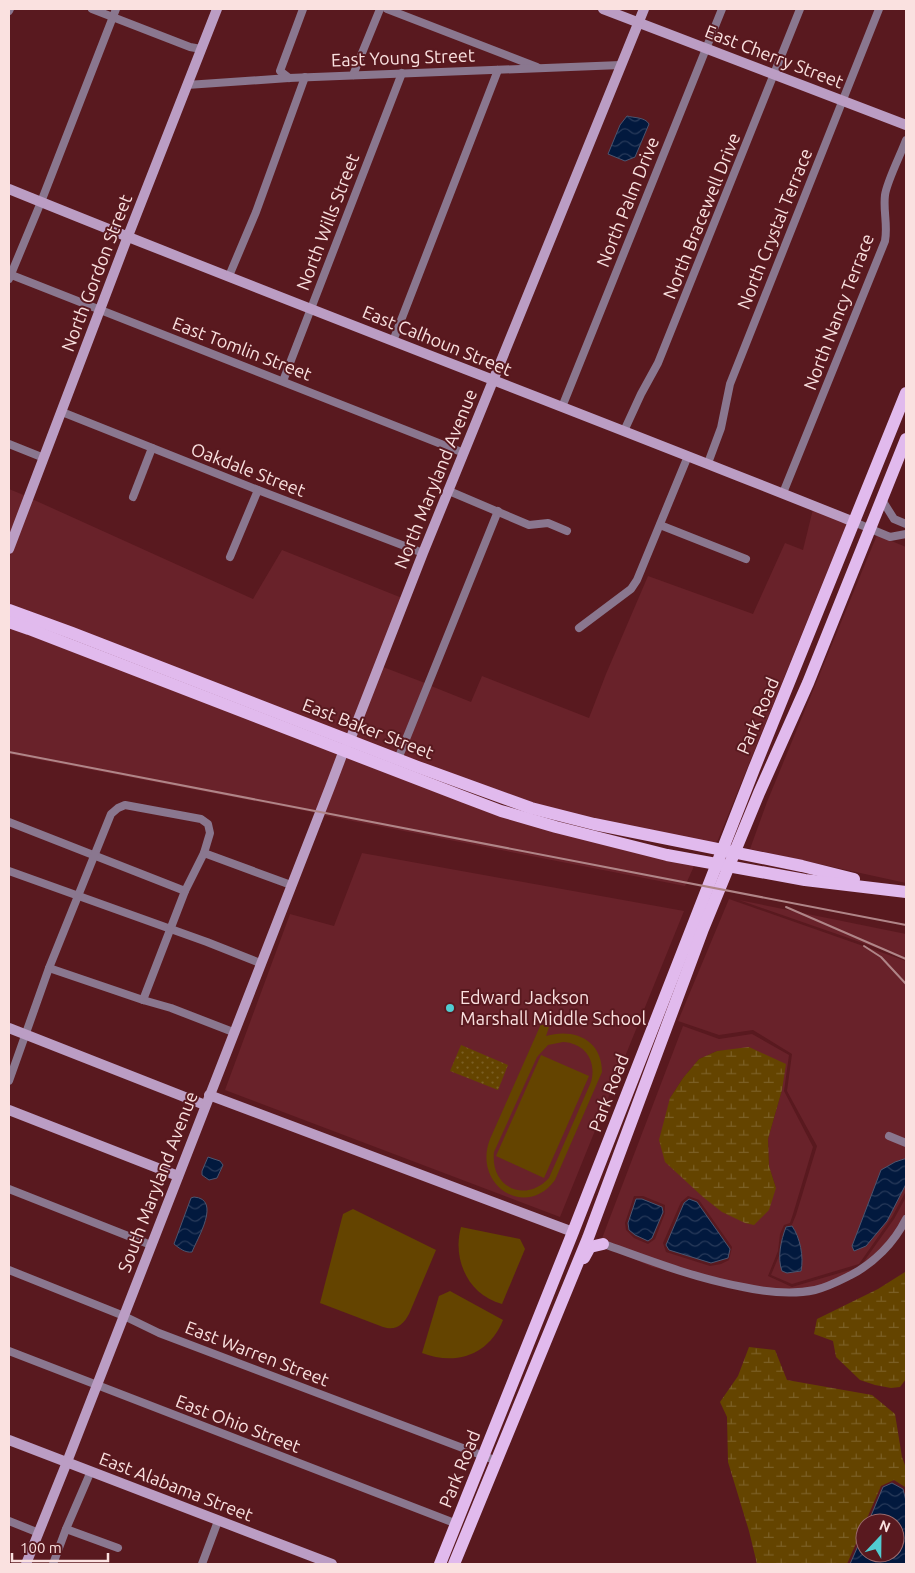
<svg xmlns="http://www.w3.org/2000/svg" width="915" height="1573" font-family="Ubuntu,sans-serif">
	<defs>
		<pattern id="wetland-marsh" width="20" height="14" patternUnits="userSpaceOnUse" patternTransform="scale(1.25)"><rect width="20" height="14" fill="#644400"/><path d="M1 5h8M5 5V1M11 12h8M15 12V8" fill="none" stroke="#7b5f25"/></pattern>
		<pattern id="park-dots" width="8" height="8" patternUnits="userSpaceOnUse" patternTransform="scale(1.25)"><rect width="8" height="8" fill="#644400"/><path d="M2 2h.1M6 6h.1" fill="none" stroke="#7b5f25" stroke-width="1.8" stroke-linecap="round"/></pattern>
		<pattern id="water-waves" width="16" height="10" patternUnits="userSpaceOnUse" patternTransform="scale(1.25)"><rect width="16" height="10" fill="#02193e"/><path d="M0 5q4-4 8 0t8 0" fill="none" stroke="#283a5a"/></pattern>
	</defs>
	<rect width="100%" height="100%" fill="#59191f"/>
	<g fill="#69222a" fill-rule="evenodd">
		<path d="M9,489L26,496L9,540Z"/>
		<path d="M32,499L253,599L282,550L402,598L348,736L9,606V558Z"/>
		<path d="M813,509L847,523L718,840L714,844L560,812L402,757L431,686L471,702L482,676L589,718L606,674L648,576L753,614L785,543L803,550Z"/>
		<path d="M877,535L906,547V883L750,849L767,802Z"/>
		<path d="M9,626L340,753L316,813L9,754Z"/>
		<path d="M383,667L425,683L396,754L355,738Z"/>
		<path d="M346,755L425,785L695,864L685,886L322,815Z"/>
		<path d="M362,853L684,911L560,1217L225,1090L290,914L334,926Z"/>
		<path d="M729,899L906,961V1191L892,1217L859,1264L792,1284L771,1275L796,1215L817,1146L787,1091L792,1054L753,1030L719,1035L678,1021Z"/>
		<path d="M739,900L906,934V958Z"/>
		<path d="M683,1026L719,1039L752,1034L789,1055L784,1091L813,1147L793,1214L790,1223L784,1225L780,1234L778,1251L768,1276L792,1287L860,1267L894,1219L906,1197V1217L880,1254L847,1278L811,1292L746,1289L652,1267L607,1247L601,1241ZM731,1050L782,1090L768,1139L769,1166L776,1188L703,1197L693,1186L670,1098L683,1078L699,1059L717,1051ZM634,1196H643L665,1205V1213L655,1239L648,1244L634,1238L626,1230L625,1223ZM688,1196L699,1200L732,1247L729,1260L721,1264L710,1266L666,1252L663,1243L681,1202Z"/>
	</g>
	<g fill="#644400" fill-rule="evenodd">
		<path d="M541,1024L549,1027L546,1036C573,1028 602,1039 602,1072L555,1180C526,1220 472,1185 490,1139ZM563,1042C585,1043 597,1061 591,1082L549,1178C525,1204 490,1187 494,1152L537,1057L548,1045Z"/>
		<path d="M541,1055L589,1076L544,1178L496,1156Z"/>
		<path d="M353,1209L436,1250L409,1314C403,1325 396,1331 383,1327L320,1303L343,1214Z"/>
		<path d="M461,1227L520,1239L525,1249L502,1304C468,1295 452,1259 461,1227Z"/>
		<path d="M450,1291L503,1320C489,1355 456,1366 422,1353L439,1296Z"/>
	</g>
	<g fill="url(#wetland-marsh)">
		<path d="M749,1047L786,1064L782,1090L768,1139L769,1166L776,1188L769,1210L754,1225L745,1223L722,1212L703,1197L665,1162L659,1140L670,1098L683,1078L699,1059L717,1051Z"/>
		<path d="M906,1268V1379L900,1387L891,1388L875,1385L860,1380L836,1357L833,1341L814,1334L817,1319L878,1289L905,1272Z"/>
		<path d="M749,1347L775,1350L787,1380L872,1395L895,1414L902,1457L906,1468V1490L905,1487L894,1480L881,1486L847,1564H757L749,1531L728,1462L727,1417L720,1402L738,1376Z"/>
	</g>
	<path fill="url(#park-dots)" d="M461,1045L508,1065L498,1090L450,1071Z"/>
	<g fill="url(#water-waves)" stroke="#4c556f">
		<path d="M627,116C634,118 645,117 649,124L635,157L625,161L608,154L620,125Z"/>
		<path d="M208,1157L220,1161L223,1165L217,1178L209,1180L202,1175V1171Z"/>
		<path d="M904,1159H906V1184L887,1221L866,1246L854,1251L852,1246L881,1170L895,1162Z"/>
		<path d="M194,1197C222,1199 197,1239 192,1252C185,1253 179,1248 174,1244L191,1198Z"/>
		<path d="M636,1199H642L662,1207L663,1212L652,1238L648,1241L635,1235L629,1230L628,1223Z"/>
		<path d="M689,1199L697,1202L730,1249L728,1258L711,1263L669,1250L666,1245L684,1203Z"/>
		<path d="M792,1226C800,1237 804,1257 801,1271L787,1273L782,1271C777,1258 781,1240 786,1227Z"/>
		<path d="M892,1483L903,1489L906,1501V1564H850L865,1530V1553H895V1523H868L883,1487Z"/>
	</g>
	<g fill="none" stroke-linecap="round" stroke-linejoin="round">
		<g stroke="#8a778f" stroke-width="8">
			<path d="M92,9L190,47L201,49"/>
			<path d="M387,9L537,67"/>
			<path d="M9,11L10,9"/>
			<path d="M353,75L380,9"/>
			<path d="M289,78L280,71L303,9"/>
			<path d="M187,85L289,78L621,65"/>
			<path d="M9,274L464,453"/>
			<path d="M229,276L256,212L305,77"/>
			<path d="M9,279L41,202L116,9"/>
			<path d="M393,341L498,70"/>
			<path d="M283,381L402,73"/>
			<path d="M562,407L722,9"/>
			<path d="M62,412L258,490L423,553"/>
			<path d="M624,431L641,394L658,363L800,9"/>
			<path d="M9,444L44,458"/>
			<path d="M708,463L721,428L730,384L879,9"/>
			<path d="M449,491L529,525L548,523L567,531"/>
			<path d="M783,493L885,241C888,225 883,211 885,195C887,181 901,154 906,140"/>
			<path d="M133,497L152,448"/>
			<path d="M882,500L894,519L906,524"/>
			<path d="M854,522L890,537L906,534"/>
			<path d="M660,525L746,559"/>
			<path d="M230,557L258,490"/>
			<path d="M579,628L631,589L637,580L688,456"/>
			<path d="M398,759L498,511"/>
			<path d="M9,822L185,891"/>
			<path d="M204,853L291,885"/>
			<path d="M9,871L207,942L260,963"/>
			<path d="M49,968L143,1000L171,1008L233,1032"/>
			<path d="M9,1081L49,968L111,814L118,808L125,805L201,819L208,824L210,833L204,853L185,891L143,1000"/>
			<path d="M889,1136L906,1143"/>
			<path d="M9,1189L151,1245"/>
			<path d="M601,1243C648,1260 694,1278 743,1287C766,1292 792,1295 815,1290C828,1287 839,1281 851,1275C874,1263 894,1243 906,1219"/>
			<path d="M9,1270L124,1316L159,1333L497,1461"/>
			<path d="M9,1351L457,1524"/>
			<path d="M9,1521L39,1533"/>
			<path d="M66,1529L118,1548"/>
			<path d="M53,1564L66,1529L91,1471"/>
			<path d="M202,1564L218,1521"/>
		</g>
		<g stroke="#bb9dc4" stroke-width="10">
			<path d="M603,9L906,125"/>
			<path d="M9,189C289,303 573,409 854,522"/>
			<path d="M9,549L128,236L217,9"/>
			<path d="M9,1028L205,1105"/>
			<path d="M209,1095L573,1232"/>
			<path d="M9,1110L178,1176"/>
			<path d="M9,1440L332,1564"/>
			<path d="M26,1564L67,1462L330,787L344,750L350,740L423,553L644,9"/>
		</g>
		<g stroke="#e1baed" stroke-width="12">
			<path d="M9,610L72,633L418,767L531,808L594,824L802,866L854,879"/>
			<path d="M9,622L29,629L464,797L501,811L556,827L667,855L805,880L906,892"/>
			<path d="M584,1258L590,1247L603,1244"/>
			<path d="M440,1564L573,1232L754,769L906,393"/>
			<path d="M454,1564L588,1238L703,929L759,793L808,683L906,439"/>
		</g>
		<g stroke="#b08588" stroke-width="2">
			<path d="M9,752L906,925"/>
			<path d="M786,907L906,959"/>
			<path d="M864,946L881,957L906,984"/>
		</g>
	</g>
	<circle fill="#51ccd1" stroke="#59191f" stroke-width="2" cx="450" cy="1008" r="5"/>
	<g text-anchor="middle" stroke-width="4" stroke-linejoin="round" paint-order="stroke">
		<g font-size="18" fill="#fae1e0" stroke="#59191f">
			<text transform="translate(774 57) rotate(21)" y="6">East Cherry Street</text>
			<text transform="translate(403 58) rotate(-2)" y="6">East Young Street</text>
			<text transform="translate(628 202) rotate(-68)" y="6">North Palm Drive</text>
			<text transform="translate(702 216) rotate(-68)" y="6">North Bracewell Drive</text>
			<text transform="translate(328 222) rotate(-69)" y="6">North Wills Street</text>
			<text transform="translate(775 229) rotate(-68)" y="6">North Crystal Terrace</text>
			<text transform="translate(97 273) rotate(-69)" y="6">North Gordon Street</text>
			<text transform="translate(839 312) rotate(-69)" y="6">North Nancy Terrace</text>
			<text transform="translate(437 341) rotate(22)" y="6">East Calhoun Street</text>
			<text transform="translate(242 349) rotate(21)" y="6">East Tomlin Street</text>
			<text transform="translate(248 470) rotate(21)" y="6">Oakdale Street</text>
			<text transform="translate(436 479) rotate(-68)" y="6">North Maryland Avenue</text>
			<text transform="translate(758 716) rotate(-67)" y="6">Park Road</text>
			<text transform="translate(368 729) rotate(21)" y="6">East Baker Street</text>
			<text transform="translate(609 1093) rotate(-69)" y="6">Park Road</text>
			<text transform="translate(158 1182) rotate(-69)" y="6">South Maryland Avenue</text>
			<text transform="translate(257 1354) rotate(21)" y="6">East Warren Street</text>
			<text transform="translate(238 1424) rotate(21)" y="6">East Ohio Street</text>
			<text transform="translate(460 1469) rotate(-68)" y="6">Park Road</text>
			<text transform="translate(176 1487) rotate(21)" y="6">East Alabama Street</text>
		</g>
		<g font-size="18" fill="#fae1e0" stroke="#59191f" text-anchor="start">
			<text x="460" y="1004">Edward Jackson<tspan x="460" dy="21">Marshall Middle School</tspan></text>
		</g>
	</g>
	<rect width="915" height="1573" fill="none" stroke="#fae1e0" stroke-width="20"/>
	<g transform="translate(880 1538) rotate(22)"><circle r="24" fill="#59191f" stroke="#99696c"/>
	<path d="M0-4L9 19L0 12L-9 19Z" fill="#51ccd1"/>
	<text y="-8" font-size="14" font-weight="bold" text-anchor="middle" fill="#fae1e0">N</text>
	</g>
	<path d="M12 1553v8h96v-8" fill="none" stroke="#fae1e0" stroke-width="2.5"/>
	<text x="20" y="1553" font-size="15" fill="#fae1e0" stroke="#59191f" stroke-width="4" paint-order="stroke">100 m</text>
</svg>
